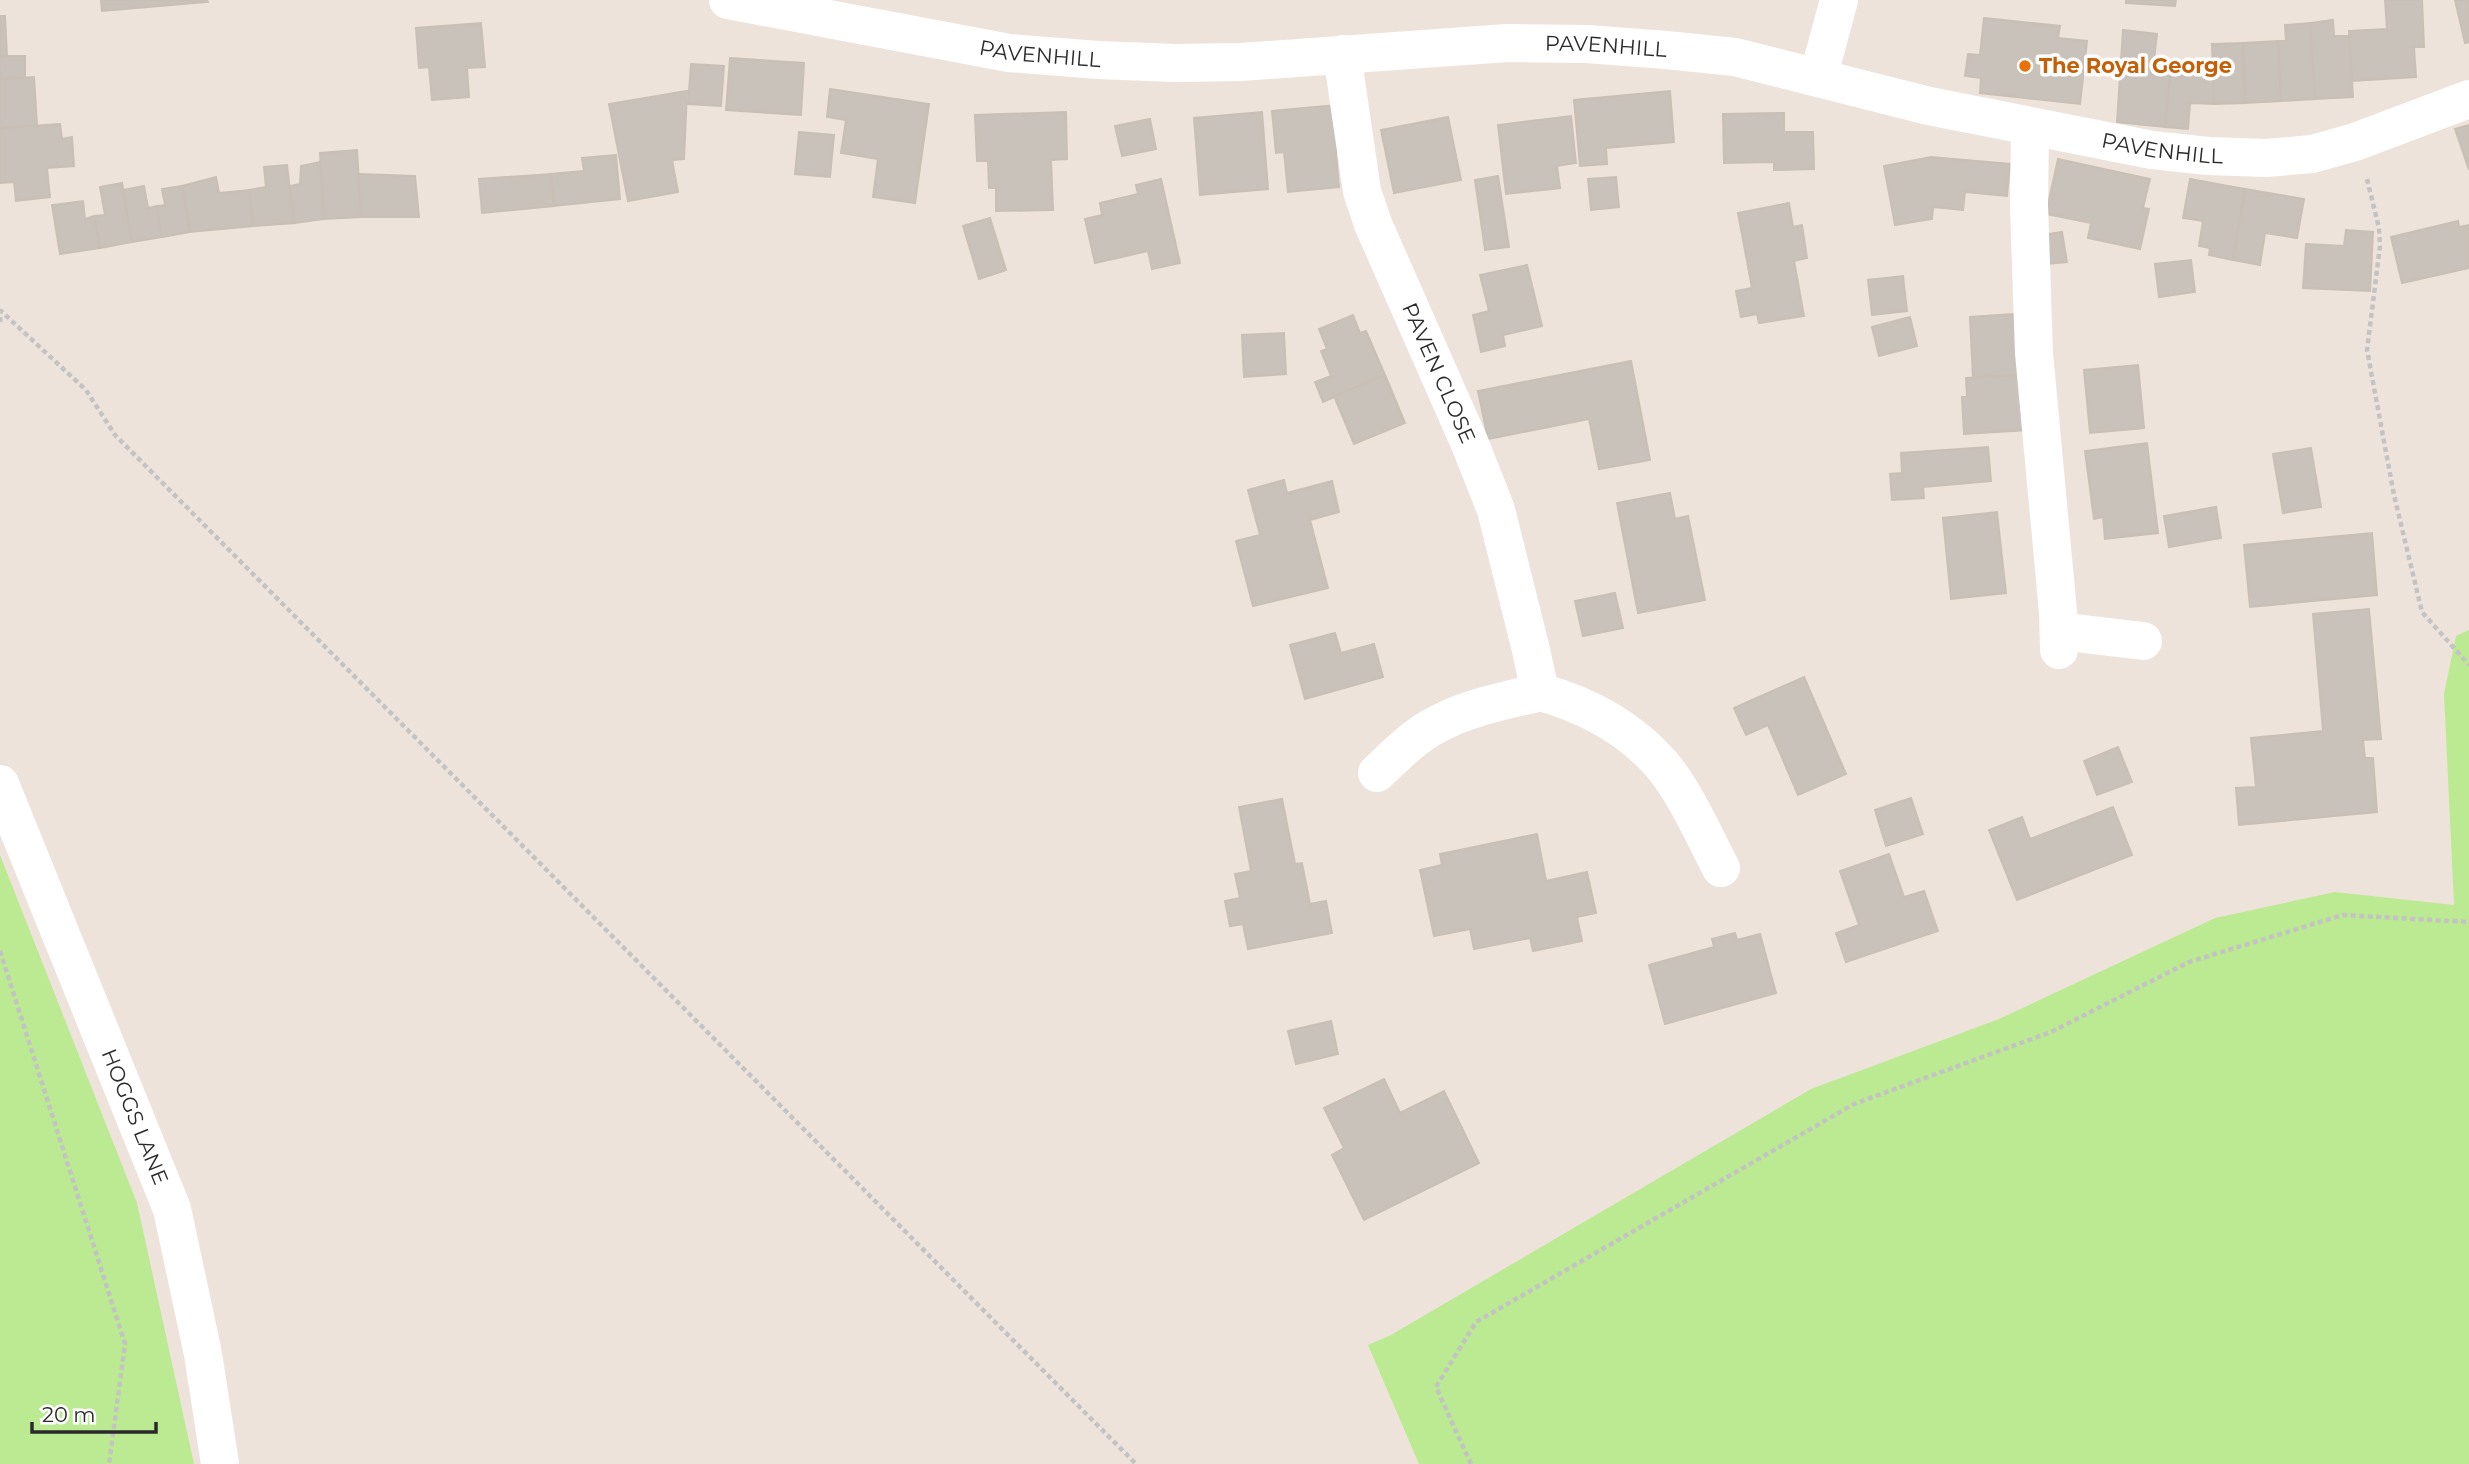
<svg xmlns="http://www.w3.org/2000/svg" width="2469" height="1464" font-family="Montserrat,sans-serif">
	<rect width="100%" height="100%" fill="#eee3db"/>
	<g fill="#bbea92">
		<path d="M2469,630V1464H1419L1368,1345L1391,1335L1811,1089L1999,1019L2215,918L2335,892L2454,905L2444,694L2456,636Z"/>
		<path d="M0,855L137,1203L194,1464H0Z"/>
	</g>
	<g fill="#c8c2ba" stroke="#c9bfb4" stroke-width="2">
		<path d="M101,0H207L208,2L102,11Z"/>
		<path d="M2126,0H2176L2175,6L2126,3Z"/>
		<path d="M2385,0H2422L2424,47H2414L2416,77L2352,81L2349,31L2387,29Z"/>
		<path d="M2455,0H2469V42L2465,43Z"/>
		<path d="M0,16H5L7,56H0Z"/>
		<path d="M1984,18L2060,26L2058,38L2087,41L2080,104L1980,93L1981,78L1965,76L1968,54L1980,55Z"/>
		<path d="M2333,20L2334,36H2349L2353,97L2315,99L2310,23Z"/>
		<path d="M481,23L485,67L467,68L469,97L432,100L429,67L419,68L416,28Z"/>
		<path d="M2310,23L2315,99L2281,101L2278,41H2286L2285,25Z"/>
		<path d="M2123,30L2157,34L2154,60L2172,61L2165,127L2117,122Z"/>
		<path d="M2278,41L2281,101L2245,103L2243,43Z"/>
		<path d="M2243,43L2245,103L2214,104L2212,44Z"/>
		<path d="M0,56H25V77L0,79Z"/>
		<path d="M730,58L804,63L801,115L726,110Z"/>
		<path d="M2172,61L2213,64L2214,104L2190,103L2188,129L2165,127Z"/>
		<path d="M691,64L724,66L721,106L688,104Z"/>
		<path d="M34,77L37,126L0,128V79Z"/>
		<path d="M830,89L929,104L915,203L873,197L878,159L841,153L846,120L827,117Z"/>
		<path d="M687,91L684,159L672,160L678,192L628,201L609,104Z"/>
		<path d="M1670,91L1674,142L1606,148L1607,164L1580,166L1574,100Z"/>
		<path d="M1336,105L1341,152L1336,153L1339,187L1288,192L1284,152L1276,153L1272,111Z"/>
		<path d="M1066,112L1067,159L1051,160L1053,210L996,211V188H989L988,161H977L975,115Z"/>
		<path d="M1262,112L1268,189L1200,195L1194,118Z"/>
		<path d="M1784,113V132H1813L1814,169L1774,170V162L1724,163L1723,114Z"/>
		<path d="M1571,116L1576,163L1557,166L1560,188L1506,194L1498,125Z"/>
		<path d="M1448,117L1461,180L1394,193L1381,130Z"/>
		<path d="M1150,119L1156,149L1122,156L1115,126Z"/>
		<path d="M60,124L62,139L72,137L74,166L47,168L50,197L16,201L14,182L0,183V128Z"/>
		<path d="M2469,125V170L2455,129Z"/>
		<path d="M799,132L834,135L830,177L795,174Z"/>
		<path d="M357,150L361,217L324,219L320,153Z"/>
		<path d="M616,155L620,199L554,206L551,174L584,171L582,158Z"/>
		<path d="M1931,157L2010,164L2007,196L1965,192L1963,210L1933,207L1932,219L1895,225L1884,166Z"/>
		<path d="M2058,159L2150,179L2143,208L2149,209L2140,249L2088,238L2091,223L2046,214Z"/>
		<path d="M320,162L324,219L294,223L290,186L300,184L301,166Z"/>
		<path d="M287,165L294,223L253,226L249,190L266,187L264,167Z"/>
		<path d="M358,174L415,176L419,217H361Z"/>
		<path d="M551,174L554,206L482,213L479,179Z"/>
		<path d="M1498,176L1509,247L1485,250L1475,180Z"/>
		<path d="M216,177L219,193L249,190L253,226L190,232L182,186Z"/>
		<path d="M1616,177L1619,207L1591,210L1588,179Z"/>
		<path d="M1161,179L1180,263L1152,269L1148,251L1095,263L1085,219L1102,215L1100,203L1138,194L1136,185Z"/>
		<path d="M2190,179L2245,189L2233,260L2209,255L2210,248L2199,246L2203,221L2183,218Z"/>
		<path d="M122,183L132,242L100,248L94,216L105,215L100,187Z"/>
		<path d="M144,186L148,208L157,206L162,237L132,242L123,190Z"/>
		<path d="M182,186L190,232L162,237L157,206L165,205L162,189Z"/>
		<path d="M2245,189L2304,199L2297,238L2265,233L2260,265L2233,260Z"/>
		<path d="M83,201L85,219L94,216L100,248L60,254L52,205Z"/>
		<path d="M1789,203L1793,227L1802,225L1807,258L1794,261L1804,316L1759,323L1757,314L1741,317L1736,291L1752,288L1738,213Z"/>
		<path d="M990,218L1006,270L979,279L963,226Z"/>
		<path d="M2458,221L2459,227L2469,225V268L2402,283L2391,237Z"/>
		<path d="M2346,230L2373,232L2370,291L2303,288L2306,244L2344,246Z"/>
		<path d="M2062,232L2067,262L2046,264L2042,235Z"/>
		<path d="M2191,260L2195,292L2159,297L2155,264Z"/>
		<path d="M1527,265L1542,326L1503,335L1505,346L1481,352L1473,315L1489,311L1480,275Z"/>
		<path d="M1903,276L1907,311L1872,315L1868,280Z"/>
		<path d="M2028,313L2031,374L1973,378L1970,317Z"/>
		<path d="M1353,315L1360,333L1366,331L1385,375L1323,402L1315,382L1331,376L1321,351L1327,349L1319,329Z"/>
		<path d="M1910,317L1917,346L1879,356L1872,327Z"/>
		<path d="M1284,333L1286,374L1244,377L1242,335Z"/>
		<path d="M1631,361L1650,460L1599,469L1589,419L1488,439L1478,391Z"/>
		<path d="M2138,365L2144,428L2090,433L2084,370Z"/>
		<path d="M2031,374L2029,430L1964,434L1962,397H1967L1966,378Z"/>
		<path d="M1385,375L1405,423L1354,444L1334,396Z"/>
		<path d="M2147,443L2158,533L2105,539L2103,517L2094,519L2085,451Z"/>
		<path d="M1988,447L1991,481L1923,487L1924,498L1892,500L1890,474L1902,473L1901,453Z"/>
		<path d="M2311,448L2321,507L2283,513L2273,454Z"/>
		<path d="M1284,480L1287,493L1332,481L1339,512L1310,520L1328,588L1253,606L1236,541L1260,535L1248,490Z"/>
		<path d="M1670,493L1675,519L1688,516L1705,600L1638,613L1617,503Z"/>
		<path d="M2216,507L2221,538L2169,547L2164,516Z"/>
		<path d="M1997,512L2006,593L1951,599L1943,518Z"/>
		<path d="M2372,533L2377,595L2250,607L2244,545Z"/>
		<path d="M1615,593L1623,628L1583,636L1575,601Z"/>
		<path d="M2369,609L2381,739L2363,740L2365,758H2373L2377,812L2239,825L2236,788L2256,787L2251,738L2323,731L2313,614Z"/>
		<path d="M1335,633L1341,653L1374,644L1383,677L1305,699L1290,645Z"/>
		<path d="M1804,677L1846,774L1798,795L1768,725L1746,735L1734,708Z"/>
		<path d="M2118,747L2132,782L2097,795L2084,761Z"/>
		<path d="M1911,798L1923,834L1886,846L1875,810Z"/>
		<path d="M1282,799L1295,864L1302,863L1310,904L1326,901L1332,933L1248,949L1243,924L1230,926L1225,901L1240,898L1235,874L1251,871L1239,807Z"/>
		<path d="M2113,807L2132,855L2017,900L1989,830L2022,817L2030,839Z"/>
		<path d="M1537,834L1546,881L1587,872L1596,913L1577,917L1582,941L1533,951L1530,938L1474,949L1470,929L1434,936L1420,870L1442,865L1440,854Z"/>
		<path d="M1889,854L1904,897L1924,891L1938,931L1846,962L1836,933L1859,925L1840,871Z"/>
		<path d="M1735,933L1737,940L1760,934L1776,993L1665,1024L1649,965L1714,947L1712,939Z"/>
		<path d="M1331,1021L1338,1054L1296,1064L1288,1031Z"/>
		<path d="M1384,1079L1400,1113L1444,1091L1479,1163L1364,1220L1332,1155L1344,1148L1324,1108Z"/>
	</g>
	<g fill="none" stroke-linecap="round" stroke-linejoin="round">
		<g stroke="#c3c3c3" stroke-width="4.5" stroke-dasharray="5 3.5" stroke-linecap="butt">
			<path d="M2367,179L2379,228L2380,246L2367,350L2394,495L2422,612L2469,665"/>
			<path d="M0,322L1,311L86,390L115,435L1136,1464"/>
			<path d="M0,951L125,1344L109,1464"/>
			<path d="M1471,1464L1436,1387L1476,1322L1854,1104L2051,1032L2189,962L2343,915L2469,922"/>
		</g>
		<g stroke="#fff" stroke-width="38">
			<path id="s1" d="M728,0L1009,53L1098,60L1175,63L1241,62L1507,43L1587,44L1666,50L1735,57L1929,106L2152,150L2208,156L2266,158L2312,154L2355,142L2469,99"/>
			<path id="s2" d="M1342,54L1362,191L1373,224L1470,444L1496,510L1531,650L1540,692C1587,705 1630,728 1662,765C1685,792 1704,836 1721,868"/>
			<path d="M1818,78L1839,0"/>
			<path d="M2030,127L2029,205L2034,353L2058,612L2059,650"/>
			<path d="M2059,631L2143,641"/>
			<path d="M1377,773C1395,756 1414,736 1436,725C1468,707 1505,701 1540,692"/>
			<path id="s3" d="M0,784L172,1209L203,1354L220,1464"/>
		</g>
	</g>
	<circle fill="#e8710a" stroke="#fff" stroke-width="2.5" cx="2025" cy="66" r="7"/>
	<g text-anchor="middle" stroke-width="7" stroke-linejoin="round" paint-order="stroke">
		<g font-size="21" fill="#2a2a2a" stroke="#fff">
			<text dy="7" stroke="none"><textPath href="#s1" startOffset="884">PAVENHILL</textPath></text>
			<text dy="7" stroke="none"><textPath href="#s1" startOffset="317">PAVENHILL</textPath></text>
			<text dy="7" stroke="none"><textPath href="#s1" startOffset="1451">PAVENHILL</textPath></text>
			<text dy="7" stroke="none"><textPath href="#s2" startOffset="336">PAVEN CLOSE</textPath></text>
			<text dy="7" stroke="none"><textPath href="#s3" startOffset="359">HOGGS LANE</textPath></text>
		</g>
		<g font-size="21" font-weight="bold" fill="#c56008" stroke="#fff" text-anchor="start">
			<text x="2039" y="73">The Royal George</text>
		</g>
	</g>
	<path d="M32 1422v10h124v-10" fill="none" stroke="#2a2a2a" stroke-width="3.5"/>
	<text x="42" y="1422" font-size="21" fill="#2a2a2a" stroke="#ffffff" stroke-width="5" paint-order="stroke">20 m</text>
</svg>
